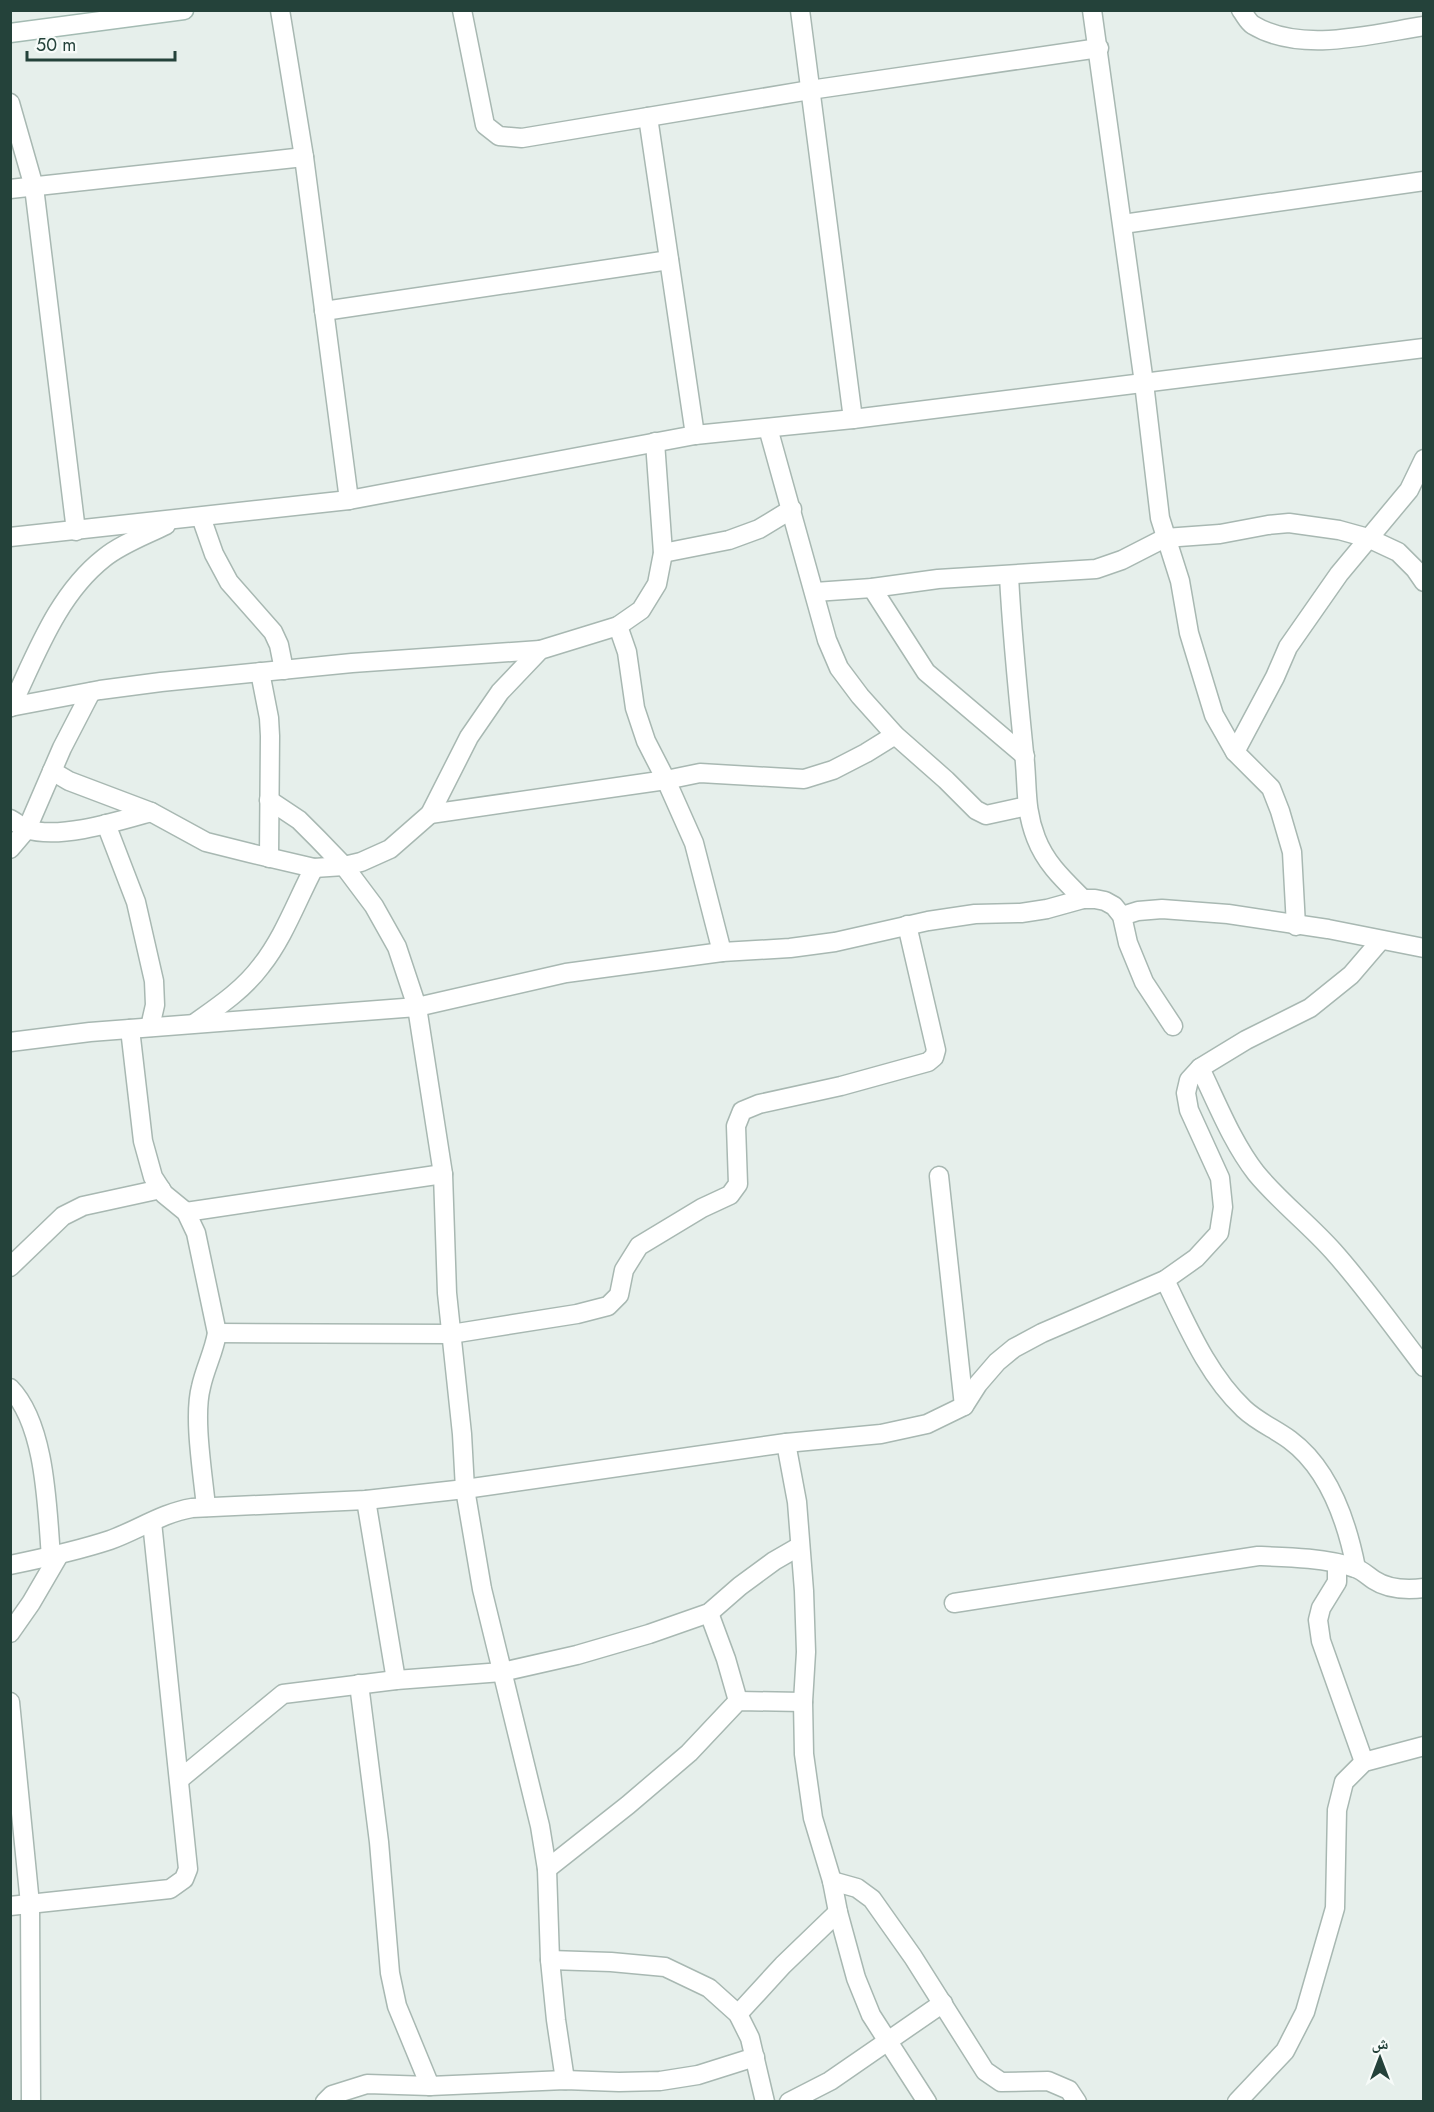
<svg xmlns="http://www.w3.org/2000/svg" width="1434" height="2112" font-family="Jost,'Noto Naskh Arabic',sans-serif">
	<rect width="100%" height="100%" fill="#e6efeb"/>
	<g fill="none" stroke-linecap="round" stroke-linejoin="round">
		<g stroke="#a8b8b2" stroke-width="21">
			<g id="street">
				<path d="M280,10L304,157L349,500"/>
				<path d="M462,10L485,125L499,136L522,138L810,90L1099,48"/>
				<path d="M800,10L853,419"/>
				<path d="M1092,10L1144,383L1160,518L1180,581L1189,633L1214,715L1235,752L1271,788L1280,811L1292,852L1296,926"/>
				<path d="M1241,10C1245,15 1248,22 1253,25C1301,54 1372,34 1424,26"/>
				<path d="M10,103L34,187L76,531"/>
				<path d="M648,117L695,435"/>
				<path d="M10,189L304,157"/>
				<path d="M1123,224L1424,181"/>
				<path d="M324,311L669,260"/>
				<path d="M768,428L827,640L839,668L860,696L895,735L946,780L976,810L986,815L1027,806"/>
				<path d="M201,517L214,554L229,582L273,632L279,645L284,670"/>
				<path d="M10,537L349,500L695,435L853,419L1424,348"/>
				<path d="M663,553L729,540L759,529L792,509"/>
				<path d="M1009,576C1012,635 1018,694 1024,753C1028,785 1024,807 1036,838C1046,864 1064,880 1083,899"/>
				<path d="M872,588L926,672L1025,756"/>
				<path d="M815,592L872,588L938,579L1096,569L1122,560L1165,538L1220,534L1268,525L1289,523L1339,530L1368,538L1398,552L1415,569L1424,582"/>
				<path d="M618,626L627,652L635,708L646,741L666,780L694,843L722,952"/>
				<path d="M260,672L269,718L270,736L269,858"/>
				<path d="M10,707L100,690L161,682L352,663L540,650"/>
				<path d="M11,707C36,655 57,595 104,558C121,544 146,535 166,525"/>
				<path d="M1235,752L1275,677L1288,647L1339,574L1409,490L1424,459"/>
				<path d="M52,771L69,781L151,812L206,842L250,853L314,868L344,866L361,862L390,849L430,814L469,737L500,692L540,650L618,626L641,610L657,584L663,553L655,442"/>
				<path d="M269,800L299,820L318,839L344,866L374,906L397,947L417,1007L443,1174L447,1293L462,1434L465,1489L482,1589L540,1826L547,1869L550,1960L556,2020L565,2080"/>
				<path d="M430,814L666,780L700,773L804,779L833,770L866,753L895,735"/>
				<path d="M10,819C16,822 21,827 27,829C59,840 119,821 151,812"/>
				<path d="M106,824L136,902L154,981L155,1005L150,1027"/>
				<path d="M10,849L27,829L62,748L91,692"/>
				<path d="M1122,916L1138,911L1162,909L1228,914L1328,929L1424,948"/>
				<path d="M195,1023C219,1006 243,990 261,966C284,937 297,900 314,868"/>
				<path d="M130,1029L143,1141L153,1177L164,1194L186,1212L196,1233L217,1333C214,1352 205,1368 201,1387C193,1417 203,1475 206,1507"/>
				<path d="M10,1042L90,1032L417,1007L566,973L722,952L790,948L835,942L928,921L975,914L1021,913L1047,909L1083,899H1095L1105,901L1114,906L1122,916L1128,943L1144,982L1173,1026"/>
				<path d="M1200,1068C1217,1103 1232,1142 1256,1173C1279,1201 1309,1224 1333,1251C1366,1288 1394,1328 1424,1367"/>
				<path d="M939,1176L964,1406"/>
				<path d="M186,1212L443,1174"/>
				<path d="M10,1267L63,1216L83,1206L161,1189"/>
				<path d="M1165,1280C1187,1325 1207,1374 1244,1409C1258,1422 1275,1429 1290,1440C1329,1469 1347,1522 1356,1568"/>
				<path d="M217,1333L451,1334L577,1314L608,1306L619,1295L624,1270L639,1246L702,1208L730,1195L738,1184L736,1126L742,1111L759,1104L841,1086L928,1062L934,1057L936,1050L907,925"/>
				<path d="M10,1388C46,1425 47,1508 51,1557"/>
				<path d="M786,1443L797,1502L804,1591L806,1652L803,1702L804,1754L813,1818L832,1881L838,1912L856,1978L871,2015L927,2102"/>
				<path d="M366,1500L396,1680"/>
				<path d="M1337,1564V1582L1321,1608L1318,1620L1321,1641L1364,1762"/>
				<path d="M10,1565C44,1558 77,1551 110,1540C138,1530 162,1513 192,1508L366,1500L465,1489L786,1443L881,1434L927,1424L964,1406L978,1384L997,1362L1014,1348L1042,1333L1165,1280L1196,1258L1219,1233L1223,1207L1220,1178L1189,1110L1186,1093L1189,1080L1200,1068L1246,1040L1310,1008L1351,975L1381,940"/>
				<path d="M954,1603L1258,1556C1287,1557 1327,1558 1355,1568C1362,1570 1368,1576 1374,1580C1389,1590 1407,1590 1424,1588"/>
				<path d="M709,1613L726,1659L738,1701"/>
				<path d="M10,1633L31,1603L59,1555"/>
				<path d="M359,1684L379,1842L390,1973L397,2006L430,2086"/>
				<path d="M10,1702L30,1904L31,2102"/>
				<path d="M180,1779L283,1694L396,1680L502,1672L577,1655L649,1634L709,1613L740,1586L774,1561L800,1546"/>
				<path d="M547,1869L628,1805L689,1753L738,1701L803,1702"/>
				<path d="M832,1881L857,1888L872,1899L913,1957L985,2071L1001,2082L1048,2081L1069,2090L1077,2102"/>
				<path d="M10,1906L170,1889L184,1879L188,1869L152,1522"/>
				<path d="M550,1960L611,1962L665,1967L709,1988L738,2014L750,2038L765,2102"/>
				<path d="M738,2014L783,1965L838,1912"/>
				<path d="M325,2102L332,2095L367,2084L430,2086L565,2080L619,2082L660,2081L698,2075L755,2057"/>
				<path d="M789,2102L830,2081L943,2003"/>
				<path d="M1237,2102L1285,2051L1305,2012L1335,1908L1337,1810L1344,1782L1364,1762L1424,1746"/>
			</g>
		</g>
		<g stroke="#a4bbb3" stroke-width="21">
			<path id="secondary" d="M10,33L184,10"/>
		</g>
		<use href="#street" stroke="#fff" stroke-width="18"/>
		<use href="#secondary" stroke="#fff" stroke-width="18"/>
	</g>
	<rect width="1434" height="2112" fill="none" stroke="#24423a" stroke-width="24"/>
	<g transform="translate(1380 2058)" stroke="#f7fbf9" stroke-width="4.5" paint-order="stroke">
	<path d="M0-4.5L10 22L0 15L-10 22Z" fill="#24423a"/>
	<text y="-9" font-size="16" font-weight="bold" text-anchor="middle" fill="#24423a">ش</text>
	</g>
	<path d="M27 51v9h148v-9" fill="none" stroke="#24423a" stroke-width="3"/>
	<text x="36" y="51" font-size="18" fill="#24423a" stroke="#f7fbf9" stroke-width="4.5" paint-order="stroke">50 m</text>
</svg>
